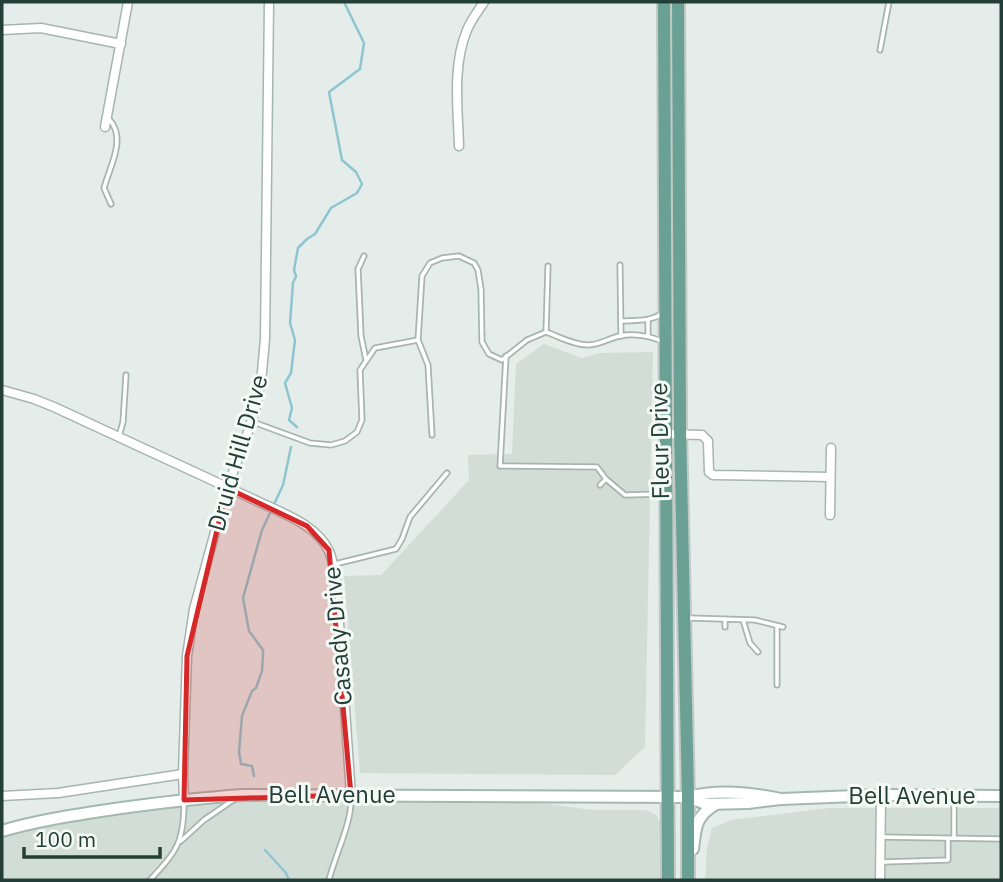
<svg xmlns="http://www.w3.org/2000/svg" width="1003" height="882" font-family="'IBM Plex Sans',sans-serif">
	<rect width="100%" height="100%" fill="#e4ede9"/>
	<g fill="#d2ddd8">
		<path d="M544,344L582,358L600,353L653,352L645,747L615,775L360,773L344,576L381,575L469,480L468,455L512,454L516,364Z"/>
		<path d="M390,795L548,804L593,810H643L649,811L656,815L662,826L668,880H2V831L184,800Z"/>
		<path d="M829,808H1001V880H705L707,848L712,828L731,820Z"/>
	</g>
	<g fill="none" stroke-linecap="round" stroke-linejoin="round">
		<g stroke="#8fc5d0" stroke-width="2.5">
			<path d="M297,427L289,420L292,408L285,383L291,373L295,340L290,323L293,283L296,276L294,270L298,248L307,239L315,234L331,208L357,193L362,184L356,172L342,160L329,92L360,69L364,43L344,2"/>
			<path d="M254,776L252,766L241,764L239,752L242,716L252,691L256,688L262,671L263,656V650L249,631L243,598L262,530L283,485L291,447"/>
			<path d="M265,850L286,873L289,880"/>
		</g>
		<g stroke="#a7b5b0" stroke-width="7">
			<g id="lane">
				<path d="M880,50L889,2"/>
				<path d="M109,119C127,138 110,166 104,188L111,204"/>
				<path d="M364,256L358,269L361,336L366,360"/>
				<path d="M620,265L621,336"/>
				<path d="M648,320V336"/>
				<path d="M621,321C636,320 650,322 663,313"/>
				<path d="M546,332L548,266"/>
				<path d="M418,340L428,365L432,435"/>
				<path d="M506,356L500,466L597,467L606,479L625,495L662,494"/>
				<path d="M253,422L310,443L331,445L345,441L357,432L362,420L360,370L375,348L418,340L422,276L430,263L442,258L459,256L474,263L478,270L481,289L482,342L489,354L502,360L527,340L546,332C560,337 574,345 588,345C600,345 609,338 620,336C633,333 652,336 663,342"/>
				<path d="M119,436L123,422L126,375"/>
				<path d="M600,485L606,479"/>
				<path d="M335,564L396,549L402,539L410,517L447,473"/>
				<path d="M689,618L755,620L783,627"/>
				<path d="M725,619V627"/>
				<path d="M743,620L750,643L758,652"/>
				<path d="M777,626V685"/>
				<path d="M881,837L1001,839"/>
				<path d="M954,838V799"/>
				<path d="M181,841L204,820L233,800"/>
				<path d="M883,862L948,860V839"/>
				<path d="M150,880C177,851 184,842 184,802"/>
				<path d="M329,880C335,855 352,823 351,798"/>
			</g>
		</g>
		<g stroke="#a7b5b0" stroke-width="11">
			<g id="street">
				<path d="M2,30L41,28L121,44"/>
				<path d="M105,127L128,2"/>
				<path d="M459,146C458,109 452,66 467,30C471,20 478,11 484,2"/>
				<path d="M2,390L34,399L54,407L270,507C292,517 318,528 329,551C333,560 334,570 336,580L351,795"/>
				<path d="M665,434L702,435L708,441L709,472L713,475L830,477"/>
				<path d="M830,515L831,448"/>
				<path d="M2,796L58,793L183,774"/>
				<path d="M184,800L183,774L187,656L194,609L227,488L246,438L256,406L262,372L265,339L269,2"/>
				<path d="M880,880L881,795"/>
			</g>
		</g>
		<g stroke="#a3b8b1" stroke-width="14">
			<g id="secondary">
				<path d="M688,797L705,804L748,803L781,799L881,795L1001,796"/>
				<path d="M2,831C39,820 75,815 114,809C157,803 200,798 243,795L688,797C719,789 751,793 781,799"/>
				<path d="M693,849C696,826 695,817 716,804"/>
			</g>
		</g>
		<g stroke="#c2c9c7" stroke-width="16">
			<g id="primary">
				<path d="M664,2L668,880"/>
				<path d="M678,2L680,428L688,797V880"/>
			</g>
		</g>
		<use href="#lane" stroke="#fff" stroke-width="3.5"/>
		<use href="#street" stroke="#fff" stroke-width="8"/>
		<use href="#secondary" stroke="#fff" stroke-width="10"/>
		<use href="#primary" stroke="#6ba194" stroke-width="12"/>
	</g>
	<path fill="#d62828" fill-opacity="0.2" stroke="#d62828" stroke-width="5" stroke-linejoin="round" d="M227,488L307,526L329,550L351,795L184,800L187,656Z"/>
	<g text-anchor="middle" stroke-width="6" stroke-linejoin="round" paint-order="stroke">
		<g font-size="24" fill="#243e38" stroke="#f5faf7">
			<text transform="translate(660 441) rotate(-91)" y="8">Fleur Drive</text>
			<text transform="translate(238 453) rotate(-74)" y="8">Druid Hill Drive</text>
			<text transform="translate(338 636) rotate(-95)" y="8">Casady Drive</text>
			<text x="332" y="803">Bell Avenue</text>
			<text x="912" y="804">Bell Avenue</text>
		</g>
	</g>
	<rect width="1003" height="882" fill="none" stroke="#243e38" stroke-width="7"/>
	<path d="M24 847v10h136v-10" fill="none" stroke="#243e38" stroke-width="3.5"/>
	<text x="35" y="847" font-size="21" fill="#243e38" stroke="#f5faf7" stroke-width="5" paint-order="stroke">100 m</text>
</svg>
